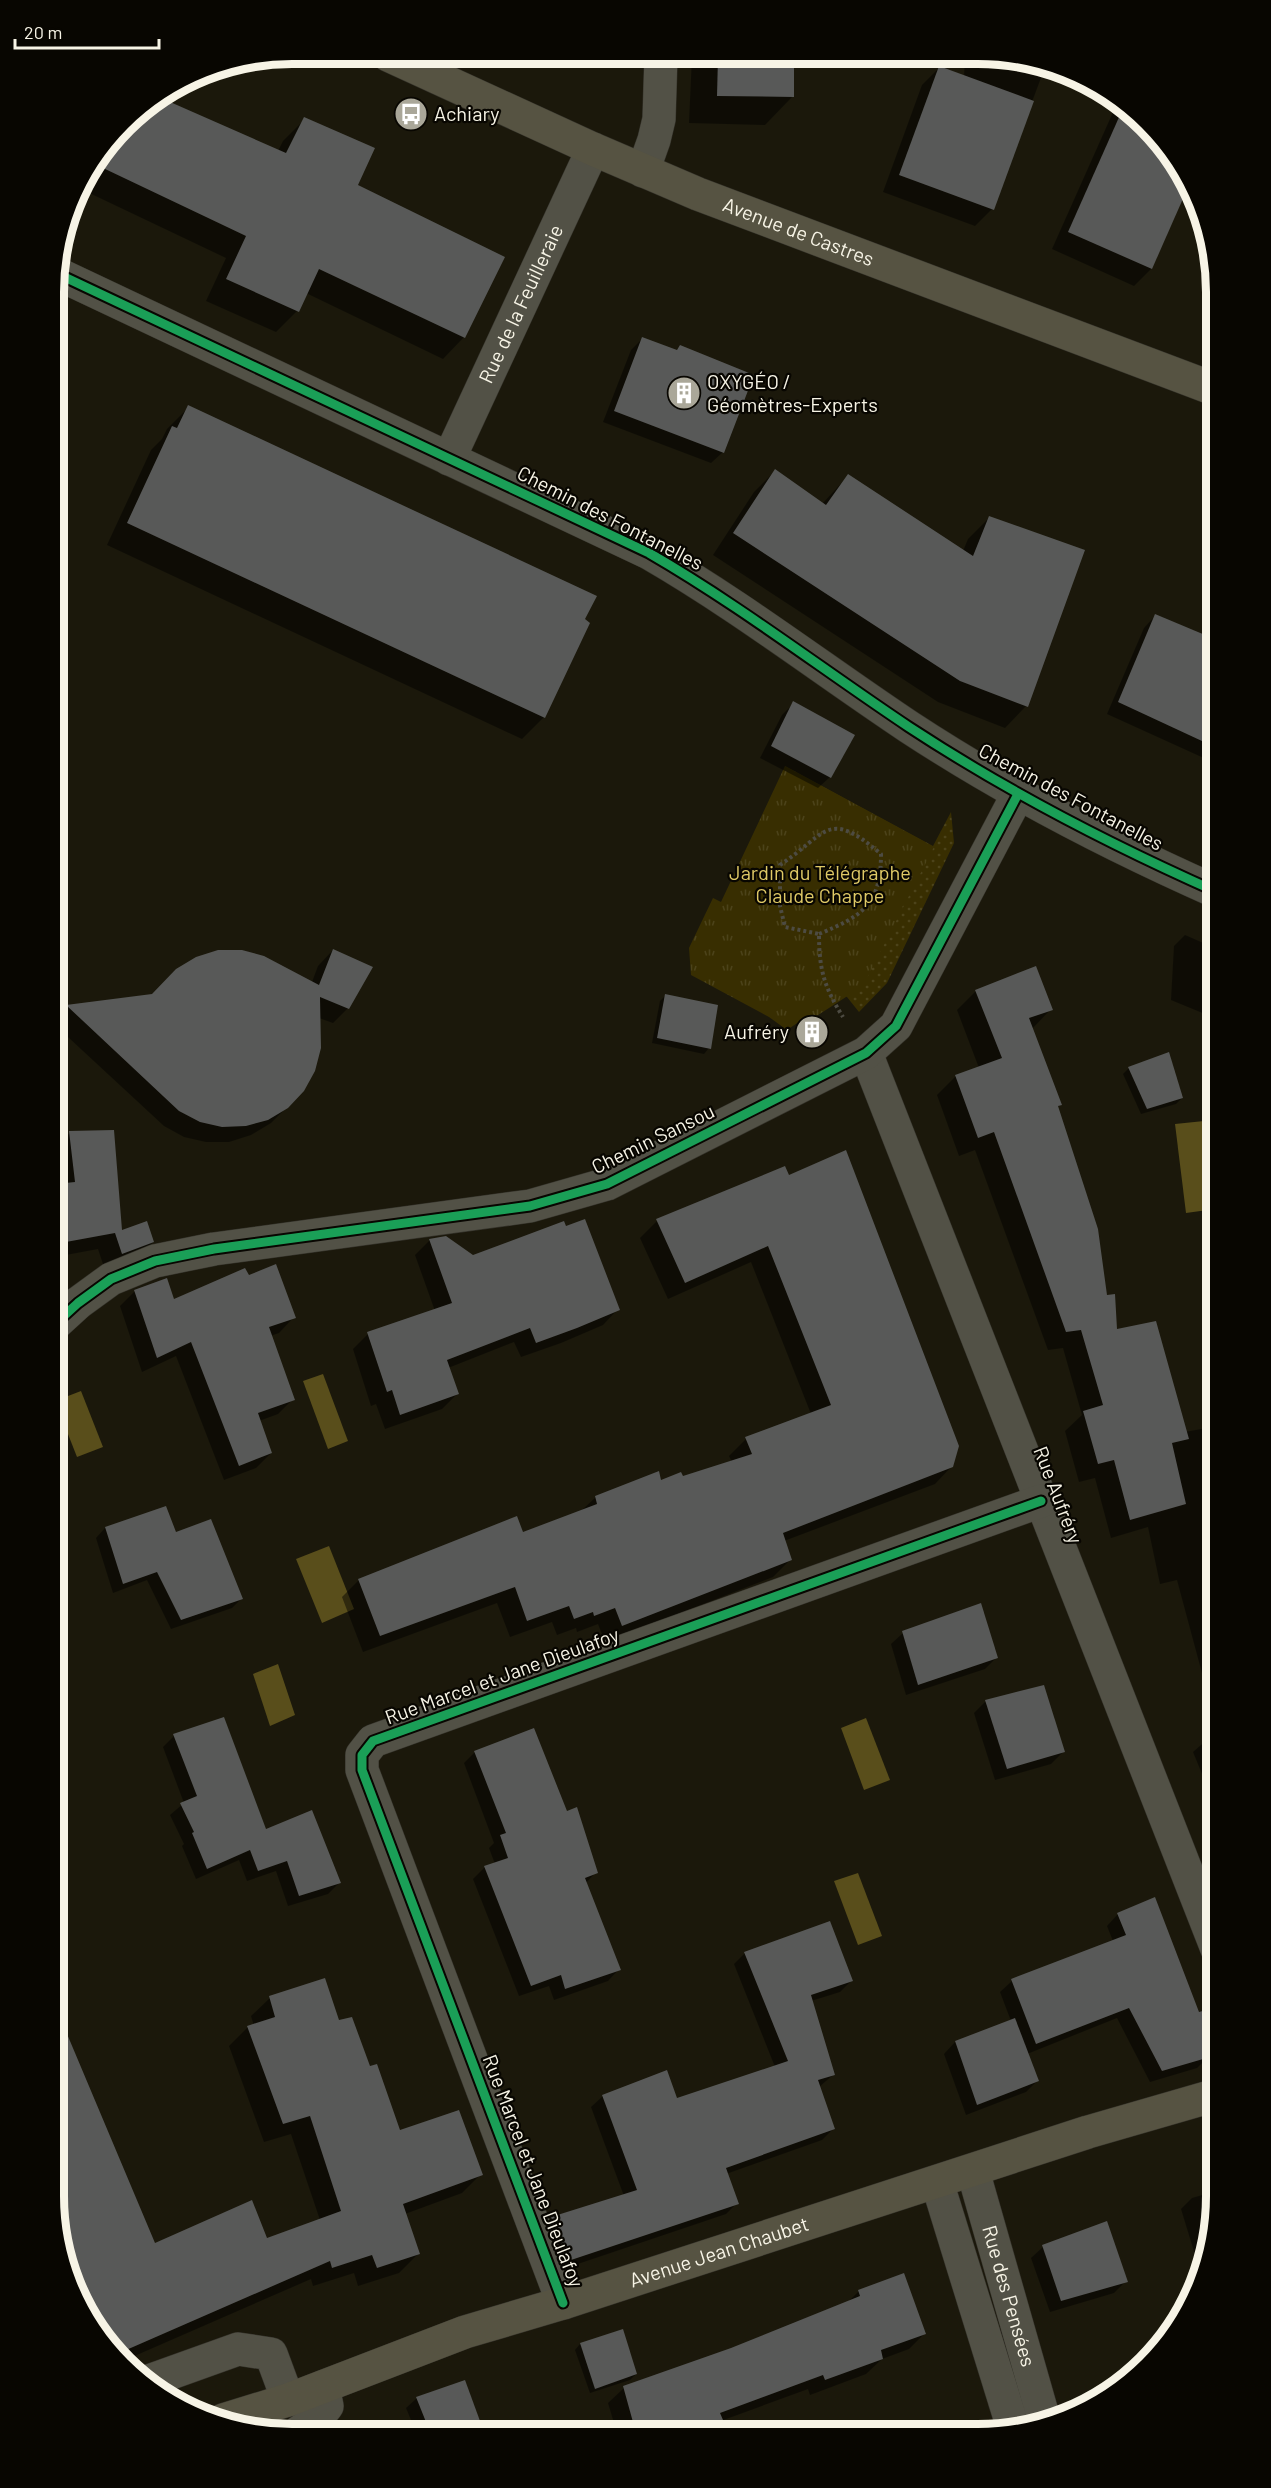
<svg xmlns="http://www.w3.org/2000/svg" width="1271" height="2488" font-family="Barlow,sans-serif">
	<defs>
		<pattern id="grass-dots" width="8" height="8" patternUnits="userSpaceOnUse" patternTransform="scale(1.5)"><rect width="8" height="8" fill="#382e01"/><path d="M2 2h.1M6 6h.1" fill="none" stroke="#4c431a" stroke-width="1.8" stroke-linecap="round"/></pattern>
		<pattern id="park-tufts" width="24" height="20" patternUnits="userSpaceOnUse" patternTransform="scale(1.5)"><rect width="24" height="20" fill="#382e01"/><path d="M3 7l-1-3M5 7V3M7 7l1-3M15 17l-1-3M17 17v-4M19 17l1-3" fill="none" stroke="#4c431a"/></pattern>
	</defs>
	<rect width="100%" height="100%" fill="#1b180b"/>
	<path fill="url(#grass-dots)" d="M785,766L933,846L951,812L954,843L887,983L859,1012L847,997L835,990Z"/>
	<path fill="url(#park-tufts)" d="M785,766L934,847L863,986L812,1019L809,1015L787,1030L769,1017L691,975L689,948L713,898L721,902Z"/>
	<g fill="#594e1b">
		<path d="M1204,1121L1215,1209L1186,1213L1175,1124Z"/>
		<path d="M323,1374L348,1441L328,1449L303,1381Z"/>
		<path d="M81,1391L103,1447L77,1457L55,1401Z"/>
		<path d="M329,1546L354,1609L322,1623L296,1559Z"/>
		<path d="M278,1664L295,1715L270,1726L253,1674Z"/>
		<path d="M866,1718L890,1780L864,1790L841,1728Z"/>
		<path d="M858,1873L882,1936L858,1945L834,1881Z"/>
	</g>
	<g fill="#0007">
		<path d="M692,56L793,57L792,97L765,125L689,123Z"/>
		<path d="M965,58L1024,59L1084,79L1094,86L1045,67L992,209L975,226L883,192L922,85L939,68L964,77Z"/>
		<path d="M159,99L278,151L283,141L305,119L356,186L464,337L443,359L306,293L297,311L276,332L206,301L226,258L83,190L91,172L135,114Z"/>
		<path d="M1118,101L1136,114L1177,160L1151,269L1134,286L1052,249Z"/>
		<path d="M642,339L676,351L681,346L723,452L711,463L603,422L631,350Z"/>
		<path d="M189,407L583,619L544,717L522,739L107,545L151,450L162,439L167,429Z"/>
		<path d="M775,471L822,504L848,476L963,551L968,539L990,517L1026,706L1005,728L938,702L713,555L754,492Z"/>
		<path d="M1155,616L1217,642V764L1107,714L1144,628Z"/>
		<path d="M794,703L830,777L818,788L760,758L782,715Z"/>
		<path d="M1185,935L1217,949V1019L1171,1000L1174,946Z"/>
		<path d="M333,950L348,1008L333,1023L319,1018L303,1091L271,1123L251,1135L229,1142H206L184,1137L164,1126L55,1025V1018L67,1006L152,996L312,982L318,966Z"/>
		<path d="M976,991L1051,1009L1032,1029L1060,1104L1057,1107L1115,1330L1185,1432L1217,1426V1729L1177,1580L1160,1584L1148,1527L1111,1538L1095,1478L1079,1482L1065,1431L1082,1415L1063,1348L1048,1350L975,1150L959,1156L937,1095L956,1076L979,1068L957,1010Z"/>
		<path d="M666,995L709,1048L704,1054L652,1043L660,1001Z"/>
		<path d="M1129,1068L1182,1098L1176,1104L1141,1114L1123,1074Z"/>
		<path d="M70,1133L120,1232L153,1242L136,1259L105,1270L98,1249L55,1257V1147Z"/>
		<path d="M784,1168L952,1466L935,1484L784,1541L790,1560L773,1577L605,1642L598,1624L577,1632L576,1628L557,1635L552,1622L510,1637L497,1603L363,1652L342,1597L359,1580L522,1534L581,1511L596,1497L682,1478L732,1462L729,1456L746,1439L811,1414L751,1262L668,1299L640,1238L657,1221Z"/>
		<path d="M430,1240L473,1256L618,1309L603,1325L561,1343L521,1357L514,1342L448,1368L457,1394L442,1409L385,1429L376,1404L371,1406L353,1349L368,1334L435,1311L415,1255Z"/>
		<path d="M248,1277L294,1317L279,1333L270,1336L293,1399L278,1414L259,1421L271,1453L256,1468L224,1480L176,1356L142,1372L120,1306L135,1291L174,1301Z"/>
		<path d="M105,1528L175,1534L241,1599L232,1608L171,1629L147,1580L113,1593L96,1538Z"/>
		<path d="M903,1633L997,1657L985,1669L906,1695L891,1644Z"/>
		<path d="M1043,1686L1063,1752L1051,1764L995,1780L974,1713L985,1702Z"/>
		<path d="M223,1719L265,1831L339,1883L328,1894L288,1906L276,1871L247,1881L239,1860L196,1879L182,1846L184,1844L170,1815L184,1803L163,1747L174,1736Z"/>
		<path d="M1217,1731V1810L1193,1752Z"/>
		<path d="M475,1752L567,1813L596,1872L586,1883L619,1969L608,1981L554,2000L549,1986L519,1996L473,1879L484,1868L495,1864L489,1848L494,1843L464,1763Z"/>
		<path d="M1118,1914L1209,2056L1197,2068L1150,2082L1117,2018L1027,2054L1038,2080L1026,2092L966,2115L944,2054L955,2042L1011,2021L1000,1992L1012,1981L1113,1941L1107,1926Z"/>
		<path d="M745,1953L851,1981L840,1992L811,2001L833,2075L819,2087L833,2129L822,2140L726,2174L737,2203L726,2214L557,2271L540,2229L551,2218L624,2196L591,2107L603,2096L676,2100L775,2067L734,1964Z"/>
		<path d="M270,1998L338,2022L369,2068L399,2132L481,2174L462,2193L405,2214L418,2254L399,2273L358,2286L354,2273L313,2286L311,2279L123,2361L94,2328L67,2272L54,2195V2005L154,2245L267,2240L320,2220L291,2134L264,2142L229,2046L248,2027L254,2026L251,2016Z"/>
		<path d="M1216,2191V2211L1203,2270L1200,2271L1181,2209L1192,2198Z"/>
		<path d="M1106,2223L1126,2281L1114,2293L1050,2312L1031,2258L1043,2247Z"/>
		<path d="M859,2291L924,2334L909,2349L882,2359L866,2374L810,2395L808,2389L718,2422L707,2433H617L608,2403L624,2388L732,2349L847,2303Z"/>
		<path d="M622,2331L636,2374L630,2380L590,2393L575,2350L580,2344Z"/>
		<path d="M1133,2373L1111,2394L1100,2399L1098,2391L1110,2380Z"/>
		<path d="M464,2382L482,2433L416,2432L406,2408L417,2398Z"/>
	</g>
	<g fill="#585958">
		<path d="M718,57H794V97L717,96Z"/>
		<path d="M939,66L1034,101L994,210L899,175Z"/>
		<path d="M161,98L286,153L304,117L375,148L358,185L505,257L465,338L319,269L299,312L226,279L246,236L103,168L116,138L135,114Z"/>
		<path d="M1124,106L1136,114L1177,160L1189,185L1152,269L1068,232Z"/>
		<path d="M642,337L677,350L680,345L754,375L724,453L614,411Z"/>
		<path d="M188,405L597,596L585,619L590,623L545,718L127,523L172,426L177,428Z"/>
		<path d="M775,469L826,505L848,474L973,556L989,516L1085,550L1028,707L960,681L733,533Z"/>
		<path d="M1155,614L1217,640V748L1118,702Z"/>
		<path d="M793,701L855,735L831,778L771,746Z"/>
		<path d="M333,949L373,967L349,1009L320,997L321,1048L315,1071L304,1091L288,1108L268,1120L246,1126L222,1127L200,1122L179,1111L66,1005L152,994L176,969L196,957L218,950H242L264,956L319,985Z"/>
		<path d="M1036,966L1053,1010L1029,1018L1062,1105L1058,1106L1098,1229L1107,1295L1115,1294L1117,1329L1156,1321L1189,1439L1172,1443L1186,1504L1130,1520L1114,1460L1098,1464L1083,1411L1103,1405L1081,1330L1066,1332L994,1132L978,1138L955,1075L1002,1058L975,990Z"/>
		<path d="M665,994L718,1005L711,1049L657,1038Z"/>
		<path d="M1169,1052L1183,1098L1147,1109L1128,1067Z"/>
		<path d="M114,1130L122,1230L147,1221L154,1242L122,1254L115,1233L55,1244V1184L75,1182L69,1131Z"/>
		<path d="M846,1150L959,1446L953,1467L783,1533L792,1560L622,1626L615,1608L594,1616L593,1612L574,1619L569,1606L527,1621L515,1587L380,1636L358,1579L517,1516L523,1532L597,1504L595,1496L659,1471L661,1480L681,1472L683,1476L752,1454L745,1437L831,1405L768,1246L685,1283L656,1219L785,1166L789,1175Z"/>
		<path d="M585,1219L620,1310L577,1328L536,1343L530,1328L447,1360L459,1394L400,1415L392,1390L387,1392L367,1332L452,1303L429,1239L446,1236L473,1255L564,1221L566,1226Z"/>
		<path d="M276,1264L296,1318L269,1327L295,1400L258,1413L272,1453L239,1466L191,1342L157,1358L134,1290L167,1278L174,1299L245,1268L249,1275Z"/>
		<path d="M166,1506L176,1532L211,1519L243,1599L181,1620L157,1572L123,1584L105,1527Z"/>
		<path d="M981,1603L998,1658L918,1685L902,1631Z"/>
		<path d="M1044,1685L1065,1752L1007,1769L985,1700Z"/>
		<path d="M224,1717L266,1829L312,1810L341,1883L299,1896L287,1861L258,1871L250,1850L207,1869L192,1833L194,1832L180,1803L197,1796L173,1734Z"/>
		<path d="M534,1728L567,1811L577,1807L598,1873L585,1878L621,1970L565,1989L561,1975L531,1986L484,1866L508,1858L500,1835L506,1833L474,1751Z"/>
		<path d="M1155,1897L1199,2012L1217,2007V2041L1210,2057L1162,2071L1129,2008L1036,2044L1011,1979L1126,1935L1117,1913Z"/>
		<path d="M830,1921L853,1981L811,1995L835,2075L818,2080L835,2129L726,2168L739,2204L568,2261L551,2217L637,2190L602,2095L667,2070L677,2098L788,2061L744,1952Z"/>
		<path d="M325,1978L339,2020L352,2017L370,2066L377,2064L400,2130L459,2110L483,2175L403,2204L420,2254L377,2268L372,2255L332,2268L330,2261L117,2354L94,2328L67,2272L54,2195V2003L155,2243L252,2200L267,2238L341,2211L310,2116L283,2124L247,2026L275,2017L269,1996Z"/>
		<path d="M1015,2018L1039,2081L977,2105L955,2041Z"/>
		<path d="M1107,2221L1128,2282L1061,2301L1042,2245Z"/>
		<path d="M904,2273L926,2334L881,2350L883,2359L825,2380L823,2375L720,2413L723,2420L681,2433H636L623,2386L731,2348L860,2296L858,2290Z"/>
		<path d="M623,2329L637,2374L595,2389L580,2343Z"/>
		<path d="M465,2380L480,2421L445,2432H430L416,2397Z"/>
	</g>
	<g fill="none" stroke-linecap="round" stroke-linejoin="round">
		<g stroke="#35332b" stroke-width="34">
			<g id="minor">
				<path d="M643,171L654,140L659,119L661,56"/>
				<path d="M56,273L649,553C739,605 822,669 909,727C1005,790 1111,845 1217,892"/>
				<path id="s1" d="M449,459L593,149"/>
				<path d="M866,1053L1217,1949"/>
				<path d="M55,1324L78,1303L111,1279L155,1261L214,1249L530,1206L607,1184L866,1053L896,1026L1018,794"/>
				<path id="s2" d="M973,2171L1045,2423"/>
				<path d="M937,2182L1013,2428"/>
				<path d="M563,2303L362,1770V1755L373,1741L1041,1501"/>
				<path d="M146,2382L238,2349L271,2354L288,2400"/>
				<path d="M299,2432L315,2421L327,2406L323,2387"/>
			</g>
		</g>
		<g stroke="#35332b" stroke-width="34">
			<g id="major">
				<path id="s3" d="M388,55L593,149L698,194L1217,390"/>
				<path id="s4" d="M223,2420L288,2400L465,2332L563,2303L1088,2132L1216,2095"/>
			</g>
		</g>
		<path stroke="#4d4b42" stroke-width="4" stroke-dasharray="3 3" stroke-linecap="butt" d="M819,934C862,916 881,905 881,854C827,808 828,833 780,865V906L785,927L819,934C819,969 824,987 843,1017"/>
		<use href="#minor" stroke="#525146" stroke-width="33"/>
		<use href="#major" stroke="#565342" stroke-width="33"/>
		<g stroke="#080601" stroke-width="13">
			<g id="cycleway">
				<path d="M56,273L649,553C739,605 822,669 909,727C1005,790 1111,845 1217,892"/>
				<path d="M55,1324L78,1303L111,1279L155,1261L214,1249L530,1206L607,1184L866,1053L896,1026L1018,794"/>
				<path d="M563,2303L362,1770V1755L373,1741L1041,1501"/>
			</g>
		</g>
		<use href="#cycleway" stroke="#1a9f57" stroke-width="9"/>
	</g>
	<defs>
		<g id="bus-disc" transform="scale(1.725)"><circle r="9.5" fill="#aaa799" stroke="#080601"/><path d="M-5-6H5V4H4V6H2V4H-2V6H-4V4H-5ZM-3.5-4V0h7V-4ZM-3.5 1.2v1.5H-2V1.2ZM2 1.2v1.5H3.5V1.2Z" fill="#fff"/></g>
		<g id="building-disc" transform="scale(1.725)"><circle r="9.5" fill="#aaa799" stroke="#080601"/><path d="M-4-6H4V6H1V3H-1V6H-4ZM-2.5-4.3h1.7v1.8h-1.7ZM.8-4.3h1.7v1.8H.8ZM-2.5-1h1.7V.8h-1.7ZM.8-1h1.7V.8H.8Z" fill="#fff"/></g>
	</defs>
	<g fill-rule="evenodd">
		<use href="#bus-disc" x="411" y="114"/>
		<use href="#building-disc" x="684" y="393"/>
		<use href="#building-disc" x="812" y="1032"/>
	</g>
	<g text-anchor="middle" stroke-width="4.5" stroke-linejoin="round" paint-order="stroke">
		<g font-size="20" fill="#f7f4e6" stroke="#080601" text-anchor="start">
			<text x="434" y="121">Achiary</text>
			<text x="707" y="389">OXYGÉO /<tspan x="707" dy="23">Géomètres-Experts</tspan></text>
			<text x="789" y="1039" text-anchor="end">Aufréry</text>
		</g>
		<g font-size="20" fill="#f7f4e6" stroke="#080601">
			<text dy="7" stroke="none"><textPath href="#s3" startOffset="447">Avenue de Castres</textPath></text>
			<text dy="7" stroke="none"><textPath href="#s1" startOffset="171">Rue de la Feuilleraie</textPath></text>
			<text transform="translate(610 518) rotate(27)" y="7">Chemin des Fontanelles</text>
			<text transform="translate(1071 797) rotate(28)" y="7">Chemin des Fontanelles</text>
			<text transform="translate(653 1139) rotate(-26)" y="7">Chemin Sansou</text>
			<text transform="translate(1058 1495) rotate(69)" y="7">Rue Aufréry</text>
			<text transform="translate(502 1676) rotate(-20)" y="7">Rue Marcel et Jane Dieulafoy</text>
			<text transform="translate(533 2171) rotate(69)" y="7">Rue Marcel et Jane Dieulafoy</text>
			<text dy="7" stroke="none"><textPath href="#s4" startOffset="524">Avenue Jean Chaubet</textPath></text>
			<text dy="7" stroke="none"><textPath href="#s2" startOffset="130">Rue des Pensées</textPath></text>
		</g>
		<g font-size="20" fill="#dfc966" stroke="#080601">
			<text x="820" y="880">Jardin du Télégraphe<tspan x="820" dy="23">Claude Chappe</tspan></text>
		</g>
	</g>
	<path d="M0 0H1271V2488H0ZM292 64H978A228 228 0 0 1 1206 292V2196A228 228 0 0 1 978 2424H292A228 228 0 0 1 64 2196V292A228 228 0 0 1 292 64Z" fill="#080601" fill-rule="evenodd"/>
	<path fill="none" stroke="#f7f4e6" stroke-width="8" d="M292 64H978A228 228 0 0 1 1206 292V2196A228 228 0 0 1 978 2424H292A228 228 0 0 1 64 2196V292A228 228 0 0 1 292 64Z"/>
	<path d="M15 39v9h144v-9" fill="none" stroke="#f7f4e6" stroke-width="3"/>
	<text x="24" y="39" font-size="18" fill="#f7f4e6" stroke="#080601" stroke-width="4.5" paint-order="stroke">20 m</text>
</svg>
